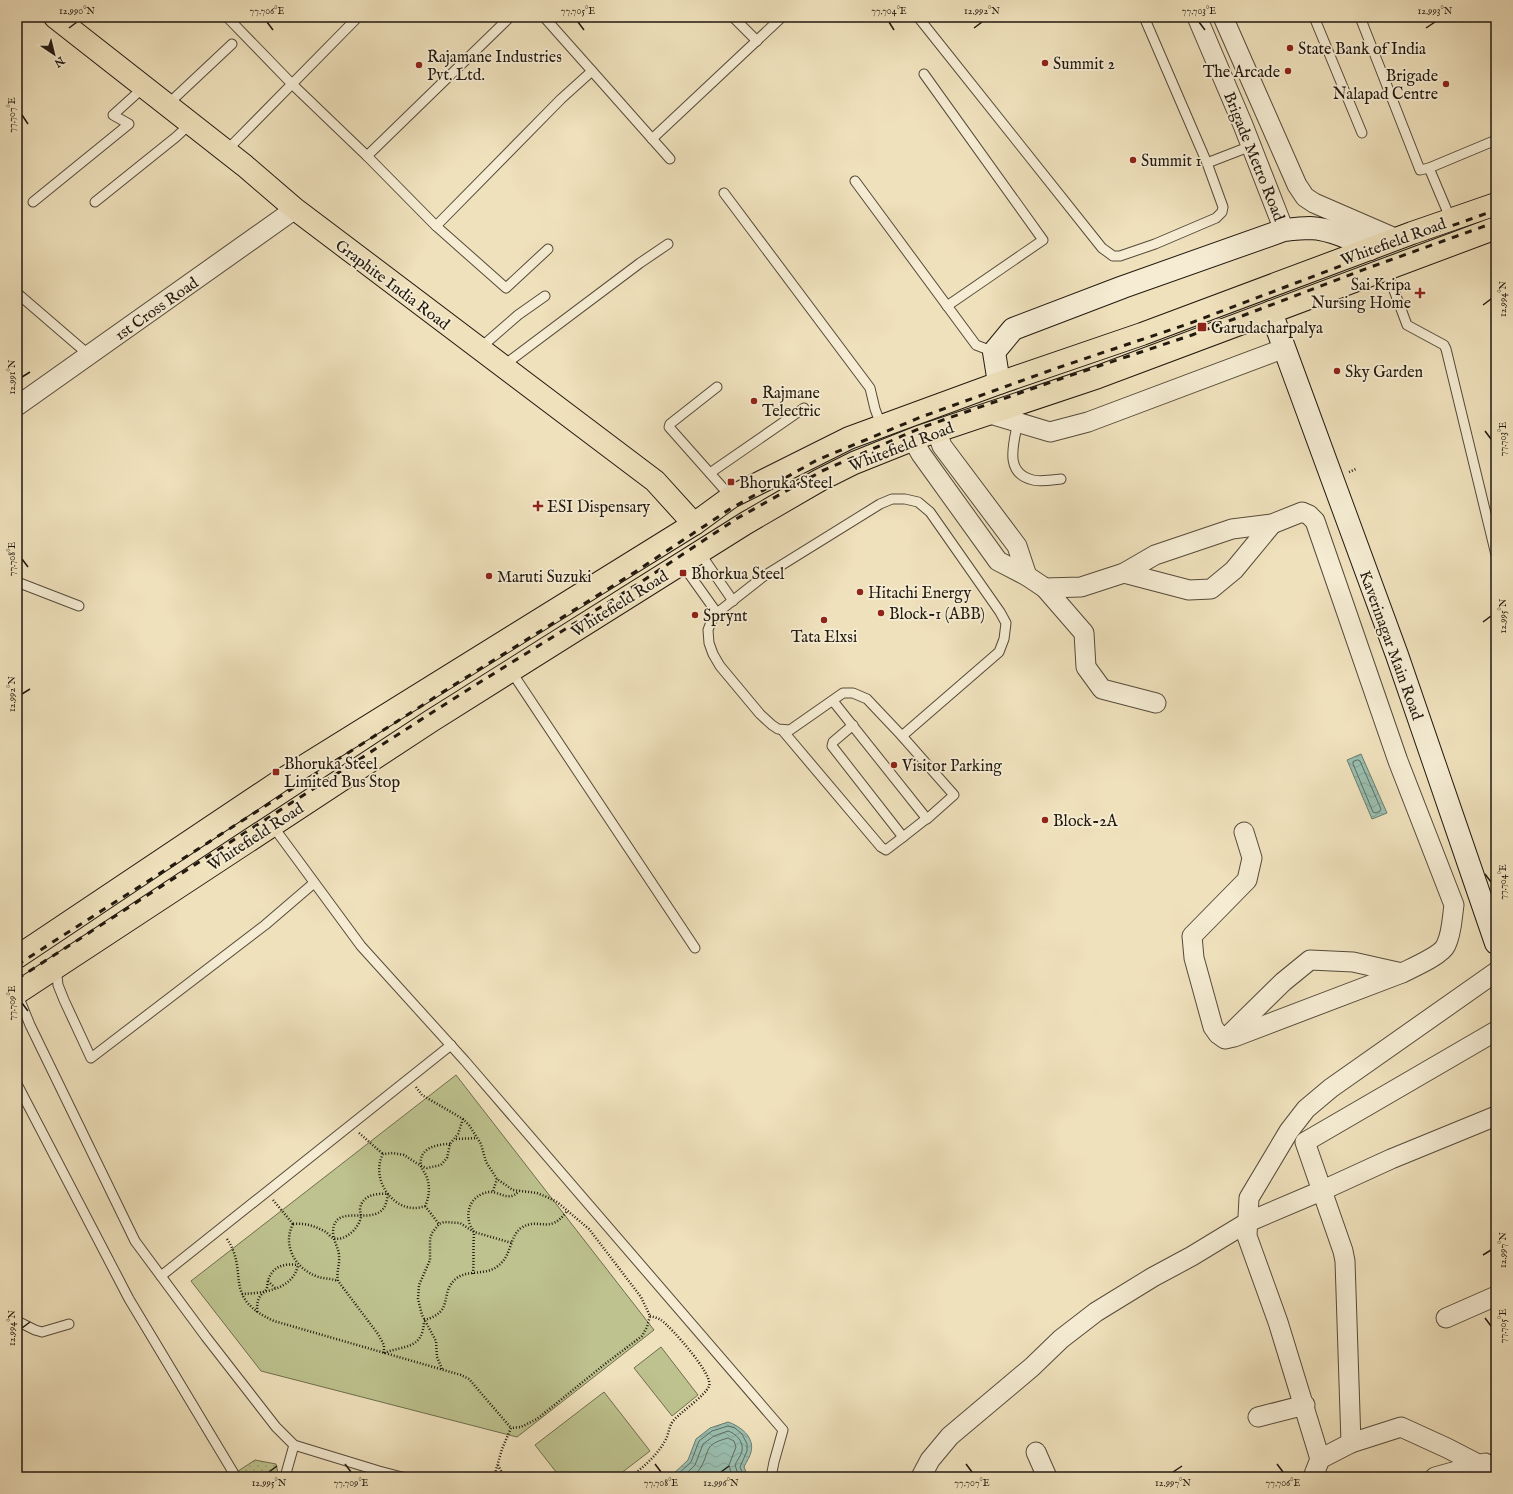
<svg xmlns="http://www.w3.org/2000/svg" width="1513" height="1494" font-family="'IM FELL English',serif">
	<defs>
		<pattern id="grass-dots" width="8" height="8" patternUnits="userSpaceOnUse"><rect width="8" height="8" fill="#bdc28e"/><path d="M2 2h.1M6 6h.1" fill="none" stroke="#a2a679" stroke-width="1.8" stroke-linecap="round"/></pattern>
		<pattern id="water-waves" width="16" height="10" patternUnits="userSpaceOnUse"><rect width="16" height="10" fill="#9abeaf"/><path d="M0 5q4-4 8 0t8 0" fill="none" stroke="#84a395"/></pattern>
	</defs>
	<rect width="100%" height="100%" fill="#efe1bc"/>
	<filter id="stains"><feTurbulence type="fractalNoise" baseFrequency=".005" numOctaves="4"/><feColorMatrix values="0 0 0 0 .2 0 0 0 0 .09 0 0 0 0 .02 0 0 0 .5 -.17"/></filter>
	<radialGradient id="worn" r=".72"><stop offset=".6" stop-color="#630" stop-opacity="0"/><stop offset="1" stop-color="#630" stop-opacity=".3"/></radialGradient>
	<path fill="url(#grass-dots)" stroke="#706e4e" d="M255,1460L276,1464L279,1477H229Z"/>
	<g fill="#bdc28e" stroke="#706e4e">
		<path d="M456,1075L654,1330L517,1437L261,1371L191,1281Z"/>
		<path d="M661,1347L698,1395L672,1416L634,1368Z"/>
		<path d="M604,1392L650,1451L616,1477H560L535,1445Z"/>
	</g>
	<g fill="url(#water-waves)" stroke="#6a7c6f">
		<path d="M1361,754L1387,813L1372,819L1347,760Z"/>
		<path d="M728,1422C740,1426 755,1437 751,1452C750,1457 746,1462 744,1467L748,1477H670L688,1460L696,1439L710,1428Z"/>
	</g>
	<g fill="none" stroke-linecap="round" stroke-linejoin="round">
		<g stroke="#5e6c5f" stroke-width="1">
			<path d="M1358,760L1360,761L1381,809L1380,811L1376,813L1373,812L1353,764V762Z"/>
			<path d="M675,1477L691,1462L699,1441L712,1431L728,1426L735,1428L742,1434L747,1444V1451L740,1467L744,1477"/>
			<path d="M683,1477L695,1465L703,1444L714,1436L728,1431C735,1433 744,1441 742,1451C741,1456 737,1460 735,1465L739,1477"/>
			<path d="M692,1477C695,1474 699,1471 701,1467C711,1449 703,1445 728,1438L734,1441L736,1447L729,1465L732,1477"/>
		</g>
		<g stroke="#554b3a" stroke-width="11">
			<g id="lane">
				<path d="M227,17L292,84L367,156L510,17"/>
				<path d="M733,17L757,41"/>
				<path d="M918,17L1102,248L1113,256H1120L1155,244L1216,218L1222,212L1223,207L1207,163L1144,17"/>
				<path d="M1314,17L1362,133"/>
				<path d="M1360,17L1420,170L1429,168L1496,140"/>
				<path d="M17,20L20,17"/>
				<path d="M592,71L670,159"/>
				<path d="M924,74L1043,240L947,306"/>
				<path d="M167,105L232,44"/>
				<path d="M652,139L782,17"/>
				<path d="M226,151L358,17"/>
				<path d="M367,156L436,226L561,99L592,71L544,17"/>
				<path d="M1207,163L1251,146"/>
				<path d="M1429,168L1451,220"/>
				<path d="M855,181L976,345L994,352"/>
				<path d="M724,193L870,388L875,409L881,425"/>
				<path d="M33,202L129,124L113,115L144,87"/>
				<path d="M95,202L176,137L191,123"/>
				<path d="M436,226L506,288L548,249"/>
				<path d="M1386,269L1407,325L1444,345L1446,349L1496,555"/>
				<path d="M17,293L89,355"/>
				<path d="M479,349L518,315L545,296"/>
				<path d="M503,366L640,263L668,244"/>
				<path d="M717,387L670,424L669,427L731,497"/>
				<path d="M1018,421C1014,443 1003,473 1033,480C1041,482 1052,480 1061,479"/>
				<path d="M710,473L804,408"/>
				<path d="M892,499H905L918,502L930,512L1000,612L1006,623L1004,639L999,652L902,736L867,699L853,693H843L790,730L778,729L772,725L760,714L720,666L713,654L709,643L708,630L711,622L717,613L764,576L880,504Z"/>
				<path d="M700,553L733,601"/>
				<path d="M682,564L717,613"/>
				<path d="M17,582L79,606"/>
				<path d="M511,671L695,948"/>
				<path d="M833,701L927,819L954,795L902,736"/>
				<path d="M783,731L881,847L886,850L903,837L832,746L833,742L853,725"/>
				<path d="M272,825L361,946L465,1061L783,1430L774,1462L771,1477"/>
				<path d="M903,837L926,819"/>
				<path d="M56,968L58,985L64,1000L91,1058L265,925L314,883"/>
				<path d="M17,993L30,1025L135,1241L206,1337L276,1427L294,1445L379,1471L402,1477"/>
				<path d="M17,1084L129,1299L236,1477"/>
				<path d="M161,1276L451,1045"/>
				<path d="M17,1321L35,1330L42,1332L69,1324"/>
				<path d="M285,1477L294,1445"/>
			</g>
		</g>
		<g stroke="#554b3a" stroke-width="21">
			<g id="street">
				<path d="M1197,17L1243,125L1284,230"/>
				<path d="M1223,17L1297,185L1305,197L1314,203L1397,239"/>
				<path d="M17,406L295,209"/>
				<path d="M990,414L1050,432L1088,422L1285,348"/>
				<path d="M913,440L921,454L998,561L1027,576L1017,546L942,446L937,432"/>
				<path d="M1124,573L1189,590L1211,589L1234,570L1272,524"/>
				<path d="M1027,576L1045,588L1081,587L1124,573L1155,555L1232,529L1272,524L1302,512L1309,515L1315,521L1398,761L1454,905C1452,918 1452,933 1446,945C1442,955 1412,968 1402,973L1234,1037L1225,1039L1218,1034L1213,1027L1194,958L1192,936L1247,880L1252,858L1244,832"/>
				<path d="M1045,588L1084,633L1086,667L1102,689L1156,703"/>
				<path d="M1227,1037L1283,982L1310,960L1353,962L1402,973"/>
				<path d="M1446,1318L1496,1296"/>
				<path d="M1258,1417L1305,1405"/>
				<path d="M1351,1443L1345,1261L1343,1251L1305,1142L1496,1031"/>
				<path d="M1036,1452L1047,1477"/>
				<path d="M1320,1459L1351,1443L1401,1427L1447,1448L1480,1465H1496"/>
				<path d="M921,1477L930,1460L950,1436L1032,1367L1061,1339L1096,1312L1153,1277L1192,1256L1248,1222L1321,1191L1391,1159L1496,1116"/>
				<path d="M1313,1477L1320,1459L1278,1322L1247,1236L1249,1198L1289,1131L1306,1109L1331,1088L1496,972"/>
				<path d="M1435,1477L1485,1463"/>
			</g>
		</g>
		<g stroke="#22190f" stroke-width="24">
			<g id="secondary">
				<path d="M1271,312L1397,655L1496,943"/>
				<path d="M999,383L994,352L1013,329L1123,287L1284,230C1293,229 1302,228 1310,228C1332,229 1351,239 1370,249"/>
			</g>
		</g>
		<g stroke="#22190f" stroke-width="24">
			<g id="primary">
				<path d="M55,17L245,166L295,209L655,481L694,524"/>
				<path d="M17,957L280,781L694,524L731,497L849,438L999,383L1142,334L1412,233L1496,204"/>
				<path d="M17,993L431,721L746,523L820,480L854,463L919,437L1098,377L1496,228"/>
			</g>
		</g>
		<g stroke="#22190f" stroke-width="2.5" stroke-dasharray="1 2" stroke-linecap="butt">
			<path d="M1349,472L1356,469"/>
			<path d="M416,1087L422,1095L463,1119L469,1125L481,1144L486,1162L497,1179L513,1190L537,1193L549,1198L557,1202L589,1229L641,1297L650,1316L647,1327L642,1336L605,1364L537,1419L521,1427L511,1428"/>
			<path d="M359,1133L383,1154"/>
			<path d="M456,1139L477,1138"/>
			<path d="M450,1144C437,1144 418,1148 421,1166C422,1169 424,1172 426,1175C430,1185 430,1196 425,1206C396,1217 369,1180 383,1154L393,1153L404,1155L421,1166L427,1168L441,1165L447,1158L450,1144L458,1134L463,1119"/>
			<path d="M493,1191L497,1179"/>
			<path d="M273,1200L293,1224"/>
			<path d="M425,1206L439,1224"/>
			<path d="M293,1224C306,1223 315,1226 326,1232C328,1234 331,1237 333,1238C345,1242 359,1228 361,1217C361,1214 360,1212 360,1208C363,1195 376,1193 388,1194"/>
			<path d="M293,1224C282,1245 295,1268 316,1276C323,1279 330,1278 338,1281"/>
			<path d="M227,1239C250,1273 221,1297 274,1321L461,1375L469,1379L511,1428"/>
			<path d="M473,1274C474,1260 473,1247 474,1234C474,1230 472,1229 470,1225C466,1213 469,1200 482,1194C498,1186 506,1205 519,1191"/>
			<path d="M268,1281L275,1288"/>
			<path d="M242,1294C263,1293 293,1290 298,1265"/>
			<path d="M257,1312C257,1305 257,1299 262,1294C262,1294 266,1290 266,1290C268,1287 267,1283 268,1281C272,1266 285,1263 298,1265"/>
			<path d="M424,1320C456,1312 438,1292 457,1278C468,1270 483,1275 495,1268C513,1257 508,1238 521,1228C539,1216 549,1236 567,1211"/>
			<path d="M384,1353V1345L378,1334L338,1281C336,1272 340,1265 339,1256C339,1248 333,1241 333,1232C334,1204 367,1223 381,1211C386,1207 387,1200 388,1194"/>
			<path d="M384,1353C404,1345 423,1350 424,1321"/>
			<path d="M442,1369L437,1357L436,1341L422,1315L418,1299L419,1285L430,1260V1239L432,1233L439,1224L444,1222L460,1223L474,1232L512,1243"/>
			<path d="M498,1465L504,1477"/>
			<path d="M494,1477L502,1449L511,1428"/>
			<path d="M631,1477C645,1465 657,1456 666,1439C669,1433 669,1425 674,1420C683,1410 705,1396 709,1386C714,1375 671,1327 661,1320C658,1318 654,1317 650,1316"/>
		</g>
		<use href="#lane" stroke="#f5ecd3" stroke-width="9"/>
		<use href="#street" stroke="#f5ecd3" stroke-width="19"/>
		<use href="#secondary" stroke="#f5ecd3" stroke-width="22"/>
		<use href="#primary" stroke="#efe1bc" stroke-width="22"/>
		<g stroke="#22190f" stroke-width="3" stroke-dasharray="7 7" stroke-linecap="butt">
			<path d="M17,965L454,685L635,572L730,509L817,460L921,417L1057,368L1188,324L1364,257L1496,210"/>
			<path d="M17,979L461,694L641,582L736,519L822,471L923,427L1060,379L1192,335L1368,268L1496,222"/>
		</g>
	</g>
	<path fill="none" stroke="#22190f" stroke-width="1.5" d="M267,22L273,30M578,22L584,30M889,22L894,30M1199,22L1205,30M69,28L77,22M974,28L982,22M1426,28L1435,22M22,115L28,124M1483,305L1491,299M22,377L30,372M1485,431L1491,439M22,559L28,567M1483,622L1491,616M22,694L30,689M1485,874L1491,882M22,1003L28,1011M1483,1255L1491,1250M1485,1318L1491,1326M22,1328L30,1322M345,1464L351,1472M655,1464L661,1472M966,1464L972,1472M1277,1464L1283,1472M269,1472L277,1466M721,1472L729,1466M1173,1472L1182,1466"/>
	<g fill="#8f2418" stroke="#f5ecd3" stroke-width="1.5">
		<circle cx="1290" cy="48" r="4"/>
		<circle cx="1045" cy="63" r="4"/>
		<circle cx="419" cy="65" r="4"/>
		<circle cx="1288" cy="71" r="4"/>
		<circle cx="1446" cy="84" r="4"/>
		<circle cx="1133" cy="160" r="4"/>
		<path d="M1418 287h4v4h4v4h-4v4h-4v-4h-4v-4h4z"/>
		<rect x="1197" y="322" width="10" height="10" rx="2"/>
		<circle cx="1337" cy="371" r="4"/>
		<circle cx="754" cy="401" r="4"/>
		<rect x="727" y="478" width="8" height="8" rx="2"/>
		<path d="M536 500h4v4h4v4h-4v4h-4v-4h-4v-4h4z"/>
		<rect x="679" y="569" width="8" height="8" rx="2"/>
		<circle cx="489" cy="576" r="4"/>
		<circle cx="860" cy="592" r="4"/>
		<circle cx="881" cy="613" r="4"/>
		<circle cx="695" cy="615" r="4"/>
		<circle cx="824" cy="620" r="4"/>
		<circle cx="894" cy="765" r="4"/>
		<rect x="272" y="768" width="8" height="8" rx="2"/>
		<circle cx="1045" cy="820" r="4"/>
	</g>
	<g text-anchor="middle" stroke-width="3.5" stroke-linejoin="round" paint-order="stroke">
		<g font-size="16" fill="#22190f" stroke="#f5ecd3" text-anchor="start">
			<text x="1298" y="54">State Bank of India</text>
			<text x="427" y="62">Rajamane Industries<tspan x="427" dy="18">Pvt. Ltd.</tspan></text>
			<text x="1053" y="69">Summit 2</text>
			<text x="1280" y="77" text-anchor="end">The Arcade</text>
			<text x="1438" y="81" text-anchor="end">Brigade<tspan x="1438" dy="18">Nalapad Centre</tspan></text>
			<text x="1141" y="166">Summit 1</text>
			<text x="1411" y="290" text-anchor="end">Sai Kripa<tspan x="1411" dy="18">Nursing Home</tspan></text>
			<text x="1211" y="333">Garudacharpalya</text>
			<text x="1345" y="377">Sky Garden</text>
			<text x="762" y="398">Rajmane<tspan x="762" dy="18">Telectric</tspan></text>
			<text x="739" y="488">Bhoruka Steel</text>
			<text x="547" y="512">ESI Dispensary</text>
			<text x="691" y="579">Bhorkua Steel</text>
			<text x="497" y="582">Maruti Suzuki</text>
			<text x="868" y="598">Hitachi Energy</text>
			<text x="889" y="619">Block-1 (ABB)</text>
			<text x="703" y="621">Sprynt</text>
			<text x="824" y="642" text-anchor="middle">Tata Elxsi</text>
			<text x="284" y="769">Bhoruka Steel<tspan x="284" dy="18">Limited Bus Stop</tspan></text>
			<text x="902" y="771">Visitor Parking</text>
			<text x="1053" y="826">Block-2A</text>
		</g>
		<g font-size="16" fill="#22190f" stroke="#f5ecd3">
			<text transform="translate(1255 156) rotate(68)" y="6">Brigade Metro Road</text>
			<text transform="translate(1393 241) rotate(-20)" y="6">Whitefield Road</text>
			<text transform="translate(393 284) rotate(37)" y="6">Graphite India Road</text>
			<text transform="translate(156 308) rotate(-35)" y="6">1st Cross Road</text>
			<text transform="translate(901 446) rotate(-21)" y="6">Whitefield Road</text>
			<text transform="translate(619 603) rotate(-32)" y="6">Whitefield Road</text>
			<text transform="translate(1392 645) rotate(70)" y="6">Kaverinagar Main Road</text>
			<text transform="translate(255 836) rotate(-33)" y="6">Whitefield Road</text>
		</g>
	</g>
	<rect width="1513" height="1494" fill="none" stroke="#efe1bc" stroke-width="44"/>
	<g transform="translate(54 54) rotate(145)" stroke="#f5ecd3" stroke-width="3" paint-order="stroke">
	<path d="M0-3L7 15L0 10L-7 15Z" fill="#22190f"/>
	<text y="-6" font-size="11" font-weight="bold" text-anchor="middle" fill="#22190f">N</text>
	</g>
	<rect x="22" y="22" width="1469" height="1450" fill="none" stroke="#22190f" stroke-width="1.5"/>
	<g font-size="10" text-anchor="middle" fill="#22190f">
		<text x="77" y="14">12.990°N</text>
		<text x="267" y="14">77.706°E</text>
		<text x="578" y="14">77.705°E</text>
		<text x="889" y="14">77.704°E</text>
		<text x="982" y="14">12.992°N</text>
		<text x="1199" y="14">77.703°E</text>
		<text x="1435" y="14">12.993°N</text>
		<text transform="translate(11 115) rotate(-90)" y="4">77.707°E</text>
		<text transform="translate(1502 299) rotate(-90)" y="4">12.994°N</text>
		<text transform="translate(11 377) rotate(-90)" y="4">12.991°N</text>
		<text transform="translate(1502 439) rotate(-90)" y="4">77.703°E</text>
		<text transform="translate(11 559) rotate(-90)" y="4">77.708°E</text>
		<text transform="translate(1502 616) rotate(-90)" y="4">12.995°N</text>
		<text transform="translate(11 694) rotate(-90)" y="4">12.992°N</text>
		<text transform="translate(1502 882) rotate(-90)" y="4">77.704°E</text>
		<text transform="translate(11 1003) rotate(-90)" y="4">77.709°E</text>
		<text transform="translate(1502 1250) rotate(-90)" y="4">12.997°N</text>
		<text transform="translate(1502 1326) rotate(-90)" y="4">77.705°E</text>
		<text transform="translate(11 1328) rotate(-90)" y="4">12.994°N</text>
		<text x="269" y="1486">12.995°N</text>
		<text x="351" y="1486">77.709°E</text>
		<text x="661" y="1486">77.708°E</text>
		<text x="721" y="1486">12.996°N</text>
		<text x="972" y="1486">77.707°E</text>
		<text x="1173" y="1486">12.997°N</text>
		<text x="1283" y="1486">77.706°E</text>
	</g>
	<rect width="100%" height="100%" filter="url(#stains)"/>
	<rect width="100%" height="100%" fill="url(#worn)"/>
</svg>
